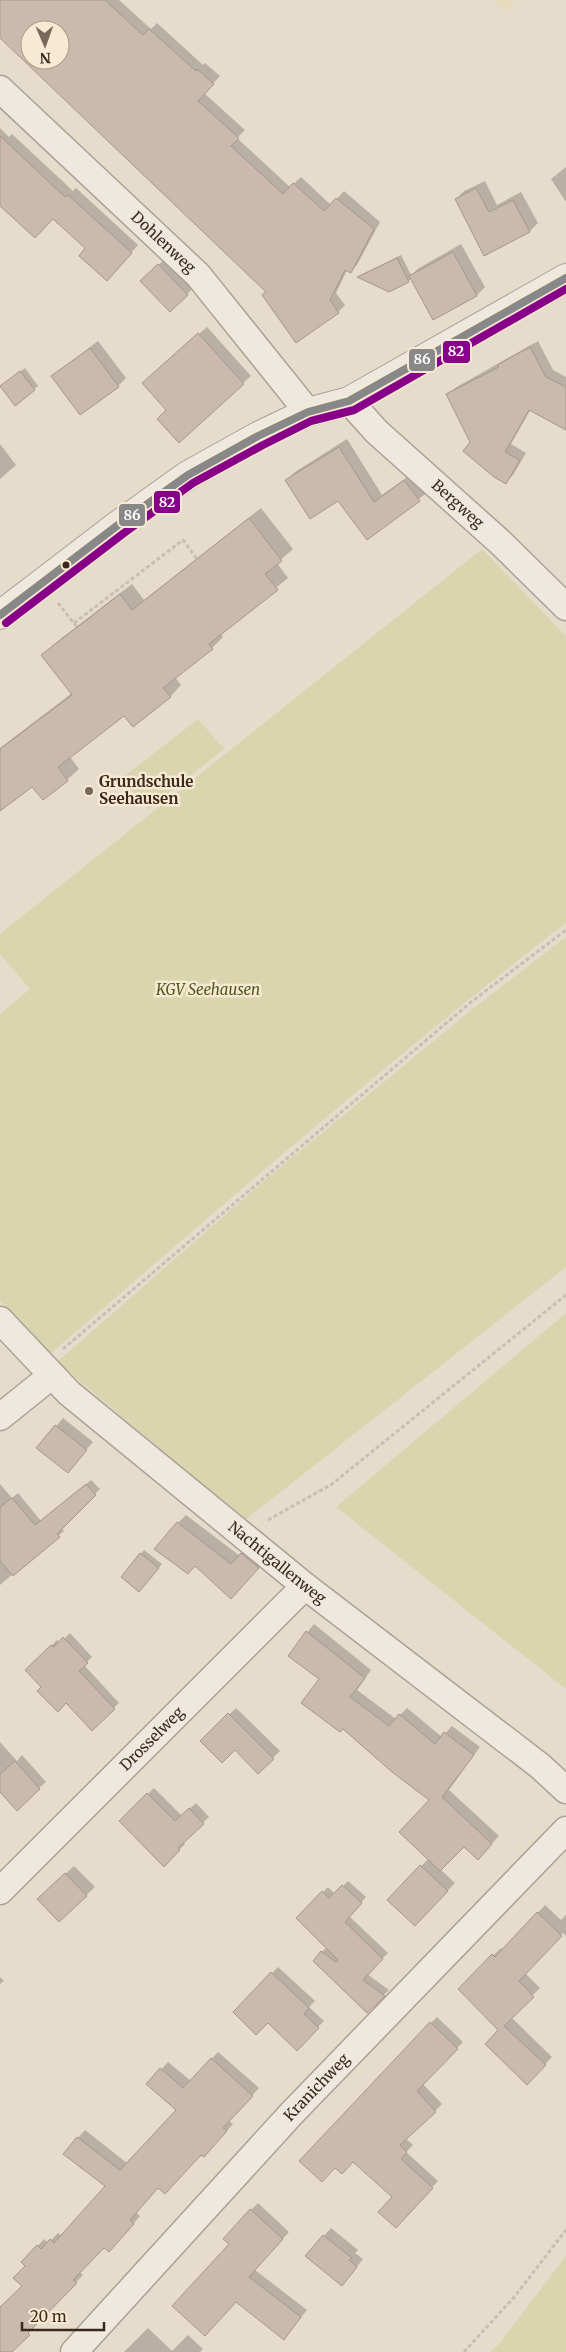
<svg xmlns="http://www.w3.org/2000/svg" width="566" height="2352" font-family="Merriweather,serif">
	<rect width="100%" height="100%" fill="#e6dccc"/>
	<path fill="#e7dbbc" d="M494,0H514L507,13Z"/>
	<g fill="#d9d5ae">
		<path d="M482,549L566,636V923C388,1060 220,1208 50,1354L0,1301V1014L30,989L0,954V934Z"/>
		<path d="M198,719L224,749L148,809L121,779Z"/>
		<path d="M566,937V1267L245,1520L57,1362L271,1175L475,1007Z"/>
		<path d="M566,1313V1689L336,1507Z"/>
		<path d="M566,2256V2352H490L499,2344Z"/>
	</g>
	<g fill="#0003" fill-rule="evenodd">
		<path d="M0,0H119L151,29L157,23L203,65L205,63L220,76L204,93L245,130L237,138L290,187L301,177L331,205L344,191L380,222L357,265L350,272L347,270L336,293L345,305L338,312L267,291L0,36ZM30,30H60V60H30Z"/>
		<path d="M0,128L9,137L12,134L73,191L76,188L138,245L114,272L0,174Z"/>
		<path d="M566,167V202L551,179Z"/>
		<path d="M485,181L497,205L521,192L538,223L530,231L456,199L464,191Z"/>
		<path d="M461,244L485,287L477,295L434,318L412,278L408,281L359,276L401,255L411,275L419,268Z"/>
		<path d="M167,257L195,286L171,311L142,281Z"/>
		<path d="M207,327L251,376L243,383L168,410L151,376Z"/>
		<path d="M98,341L126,378L118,386L53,376Z"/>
		<path d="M538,341L553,370L566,377V429L531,409L511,444L526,453L513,475L506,482L472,442L448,395L455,388Z"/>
		<path d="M25,368L38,386L15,404L6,382Z"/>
		<path d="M347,439L382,495L413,473L428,492L367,539L338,499L287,480L295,472Z"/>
		<path d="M0,444L16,465L0,479Z"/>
		<path d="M261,508L293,549L277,563L288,578L220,633L223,637L212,648L175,677L181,685L170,697L124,714L70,757L79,769L67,780L43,798L33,785L0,810V748L72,693L43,655L54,644L132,584L144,600Z"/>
		<path d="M63,1418L93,1442L68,1471L38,1448Z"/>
		<path d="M91,1480L100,1489L61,1528L64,1531L0,1585V1484L12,1498L18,1493L41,1521Z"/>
		<path d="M186,1515L240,1556L250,1546L266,1560L239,1589L196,1565L178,1523Z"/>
		<path d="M144,1550L162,1564L143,1587L141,1554Z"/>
		<path d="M314,1624L371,1670L357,1690L396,1719L407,1708L442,1737L452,1726L480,1747L449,1790L499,1836L485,1851L464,1845L440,1869L455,1883L415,1924L389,1900L429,1858L431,1800L321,1679L289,1655Z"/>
		<path d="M70,1633L92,1657L84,1665L119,1703L92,1729L66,1702L43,1687L27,1670L57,1640L60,1643Z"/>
		<path d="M236,1708L280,1751L258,1772L235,1748L202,1741Z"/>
		<path d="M0,1742L17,1761L22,1755L46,1782L39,1788L0,1790Z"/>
		<path d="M154,1788L182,1816L196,1803L209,1817L183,1842L185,1844L164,1865L120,1821Z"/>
		<path d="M74,1866L95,1887L59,1921L47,1891Z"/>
		<path d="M348,1881L366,1897L349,1916L388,1953L367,1974L389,1990L367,2012L322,1952L327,1947L298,1918L328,1887L335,1894Z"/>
		<path d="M545,1905L561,1920L566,1915V1936L563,1933L525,1973L540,1988L511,2017L552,2057L527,2083L500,2030L459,1989L501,1948L503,1950Z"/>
		<path d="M278,1967L315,2001L309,2007L324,2021L297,2049L268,2021L235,2012Z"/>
		<path d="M0,1977L4,1981L0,1984Z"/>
		<path d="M437,2017L463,2042L423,2084L442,2104L406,2139L413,2145L406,2152L438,2181L402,2220L393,2197L353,2161L431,2023Z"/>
		<path d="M218,2052L259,2088L229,2121L233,2124L211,2149L158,2187L136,2212L140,2216L116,2244L104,2247L79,2272L83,2275L10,2352H0V2308L23,2286L27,2266L23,2262L44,2239L48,2243L58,2233L62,2236L107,2186L65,2153L85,2130L127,2163L178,2110L148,2084L168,2062L191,2081Z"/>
		<path d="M258,2203L289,2232L255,2270L307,2310L284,2338L236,2301L231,2244L251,2210Z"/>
		<path d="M331,2228L358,2250L355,2253L363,2259L349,2277L324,2236Z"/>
		<path d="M148,2328L172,2351L188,2335L203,2349L200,2352H124Z"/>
	</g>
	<g fill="#cabaad" stroke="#a7978b" fill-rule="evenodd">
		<path d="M0,0H105L143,35L149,29L196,71L197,69L214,84L198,101L239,138L231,146L283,194L293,183L324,211L336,198L374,229L351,273L345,270L330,300L339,313L296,343L262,295L266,292L0,38ZM30,30H60V60H30Z"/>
		<path d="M0,136L65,197L68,195L132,253L107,281L79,256L85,248L53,219L35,238L0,206Z"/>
		<path d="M476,188L489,212L513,200L530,232L484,256L455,199Z"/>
		<path d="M453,252L477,296L433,320L409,276Z"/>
		<path d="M397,258L409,282L389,292L357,277Z"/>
		<path d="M158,264L188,295L170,312L140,281Z"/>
		<path d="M198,333L244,384L179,443L157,419L166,410L142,383Z"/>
		<path d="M530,347L546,377L566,387V430L529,410L505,452L520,460L506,484L494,477L463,451L470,442L446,394L499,367L497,365Z"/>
		<path d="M90,348L119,387L80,415L51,376Z"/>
		<path d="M20,371L35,390L15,406L0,386Z"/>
		<path d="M339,447L374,502L404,480L420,501L367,540L338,501L310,519L285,480Z"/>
		<path d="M249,518L282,561L265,574L278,590L209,644L213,649L163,688L171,697L133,727L124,716L58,767L68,781L43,800L32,787L0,811V749L72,695L41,655L120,594L132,610Z"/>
		<path d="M55,1425L87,1450L68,1473L36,1448Z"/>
		<path d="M86,1484L96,1495L57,1534L60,1537L13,1576L0,1561V1507L12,1498L35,1525Z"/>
		<path d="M177,1522L231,1564L241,1553L259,1568L231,1599L195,1566L188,1574L154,1549Z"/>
		<path d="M140,1553L159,1568L139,1592L121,1577Z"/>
		<path d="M306,1631L365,1678L350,1697L389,1726L399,1714L435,1744L444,1732L474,1755L442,1797L492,1844L478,1860L464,1847L440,1871L399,1832L429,1800L392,1772L343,1729L340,1732L301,1703L319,1679L288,1656Z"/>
		<path d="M63,1637L88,1663L79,1671L115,1709L92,1731L66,1703L58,1712L37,1691L41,1687L25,1670L51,1645L54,1647Z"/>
		<path d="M228,1713L274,1759L258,1774L235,1750L222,1763L200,1741Z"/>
		<path d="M15,1761L40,1789L17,1811L0,1792V1774Z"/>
		<path d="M147,1793L175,1821L189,1808L204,1824L178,1848L180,1850L164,1867L119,1821Z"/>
		<path d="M420,1865L448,1891L415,1926L387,1900Z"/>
		<path d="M65,1873L87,1896L59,1922L37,1899Z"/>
		<path d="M342,1885L362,1903L345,1922L383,1959L363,1980L385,1996L367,2013L313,1961L321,1951L336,1962L338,1960L296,1918L322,1891L329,1898Z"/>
		<path d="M537,1912L562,1936L519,1981L534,1997L504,2026L546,2065L527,2085L485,2044L498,2030L458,1989L492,1954L495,1957Z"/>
		<path d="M271,1972L309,2008L304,2014L319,2028L297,2051L268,2023L256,2035L233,2012Z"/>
		<path d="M430,2022L458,2049L417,2091L436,2112L400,2145L407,2152L401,2159L433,2188L396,2228L378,2212L392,2197L353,2162L342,2174L335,2168L322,2182L299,2161Z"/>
		<path d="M211,2058L253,2096L223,2128L227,2131L204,2157L201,2155L165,2194L158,2188L130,2220L134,2224L109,2252L104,2248L73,2280L77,2283L28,2333L30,2335L12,2352H0V2307L22,2286L13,2278L25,2266L21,2262L37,2245L41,2249L50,2239L54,2243L105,2186L63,2154L77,2137L120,2170L176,2110L146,2084L160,2068L183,2088Z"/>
		<path d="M250,2209L283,2239L249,2277L301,2317L284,2340L236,2302L205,2336L172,2306L229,2244L223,2239Z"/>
		<path d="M323,2235L352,2258L349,2260L357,2267L342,2286L305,2256Z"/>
	</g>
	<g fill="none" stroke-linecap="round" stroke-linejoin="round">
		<g stroke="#aba195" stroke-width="29">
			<g id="minor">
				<path id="s1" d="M0,89L198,275L308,412"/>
				<path id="s2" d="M349,401L377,432L501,543L566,607"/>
				<path id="s3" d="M0,1320L69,1393L305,1586L540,1766L566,1790"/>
				<path d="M0,1417L51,1376"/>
				<path id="s4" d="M0,1891L305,1586"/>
				<path id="s5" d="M74,2352L292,2113L566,1830"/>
			</g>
		</g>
		<g stroke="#aba195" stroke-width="30">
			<path id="tertiary" d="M0,615L118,525L188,475L258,436L308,412L349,401L566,278"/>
		</g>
		<g stroke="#c7bfb5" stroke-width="3" stroke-dasharray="4 2.5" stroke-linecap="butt">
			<path d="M58,603L77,627"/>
			<path d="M74,623L183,540L197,559"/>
			<path d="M63,1349L471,1002L566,930"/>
			<path d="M268,1520L332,1484L566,1295"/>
			<path d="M464,2352L515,2296L566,2230"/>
		</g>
		<use href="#minor" stroke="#eee8df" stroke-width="26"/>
		<use href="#tertiary" stroke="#eee8df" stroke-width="28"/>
		<g stroke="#f8ead2" stroke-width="11">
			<path id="bus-1" d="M0,615L118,525L188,475L258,436L308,412L349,401L566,278"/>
		</g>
		<g stroke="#f8ead2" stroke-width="11">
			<path id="bus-2" d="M6,623L124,533L193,483L263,445L311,421L354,410L566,289"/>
		</g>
		<use href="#bus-1" stroke="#888" stroke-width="8"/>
		<use href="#bus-2" stroke="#808" stroke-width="8"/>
	</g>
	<circle fill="#3b291d" stroke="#f8ead2" stroke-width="2" cx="66" cy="565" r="4.5"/>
	<circle fill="#77685a" stroke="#f8ead2" stroke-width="2" cx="89" cy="791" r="5"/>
	<g text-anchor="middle" stroke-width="5" stroke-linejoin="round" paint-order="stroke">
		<g font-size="15" fill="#3b291d" stroke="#f8ead2">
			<text dy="5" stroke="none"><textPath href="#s1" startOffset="224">Dohlenweg</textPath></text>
			<text dy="5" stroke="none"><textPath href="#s2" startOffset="150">Bergweg</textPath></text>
			<text dy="5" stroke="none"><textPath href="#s3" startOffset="369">Nachtigallenweg</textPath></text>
			<text dy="5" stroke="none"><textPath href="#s4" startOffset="215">Drosselweg</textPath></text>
			<text dy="5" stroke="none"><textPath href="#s5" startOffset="359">Kranichweg</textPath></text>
		</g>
		<g font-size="15" font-weight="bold" fill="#3b291d" stroke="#f8ead2" text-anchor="start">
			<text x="99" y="787">Grundschule<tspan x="99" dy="17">Seehausen</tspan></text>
		</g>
		<g font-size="15" font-style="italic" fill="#4f5922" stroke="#f8ead2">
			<text x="208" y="995">KGV Seehausen</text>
		</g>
	</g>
	<g stroke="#f8ead2" stroke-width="2">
		<rect x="442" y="340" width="29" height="24" rx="5" fill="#808"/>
		<rect x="408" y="348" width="28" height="24" rx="5" fill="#888"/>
		<rect x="153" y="490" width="28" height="24" rx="5" fill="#808"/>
		<rect x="118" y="503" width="28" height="24" rx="5" fill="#888"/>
	</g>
	<g font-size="14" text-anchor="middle" font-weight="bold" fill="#fff">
		<text x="456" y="356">82</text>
		<text x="422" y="364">86</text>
		<text x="167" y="507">82</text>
		<text x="132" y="520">86</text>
	</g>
	<g transform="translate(45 45) rotate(178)"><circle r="24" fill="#f8ead2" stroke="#ac9d8a"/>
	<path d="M0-4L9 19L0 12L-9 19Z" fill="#77685a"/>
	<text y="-8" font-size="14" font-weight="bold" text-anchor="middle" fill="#3b291d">N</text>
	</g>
	<path d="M22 2322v8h82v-8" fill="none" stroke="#3b291d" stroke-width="2.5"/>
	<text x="30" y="2322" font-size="15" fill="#3b291d" stroke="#f8ead2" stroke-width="4" paint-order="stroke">20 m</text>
</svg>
